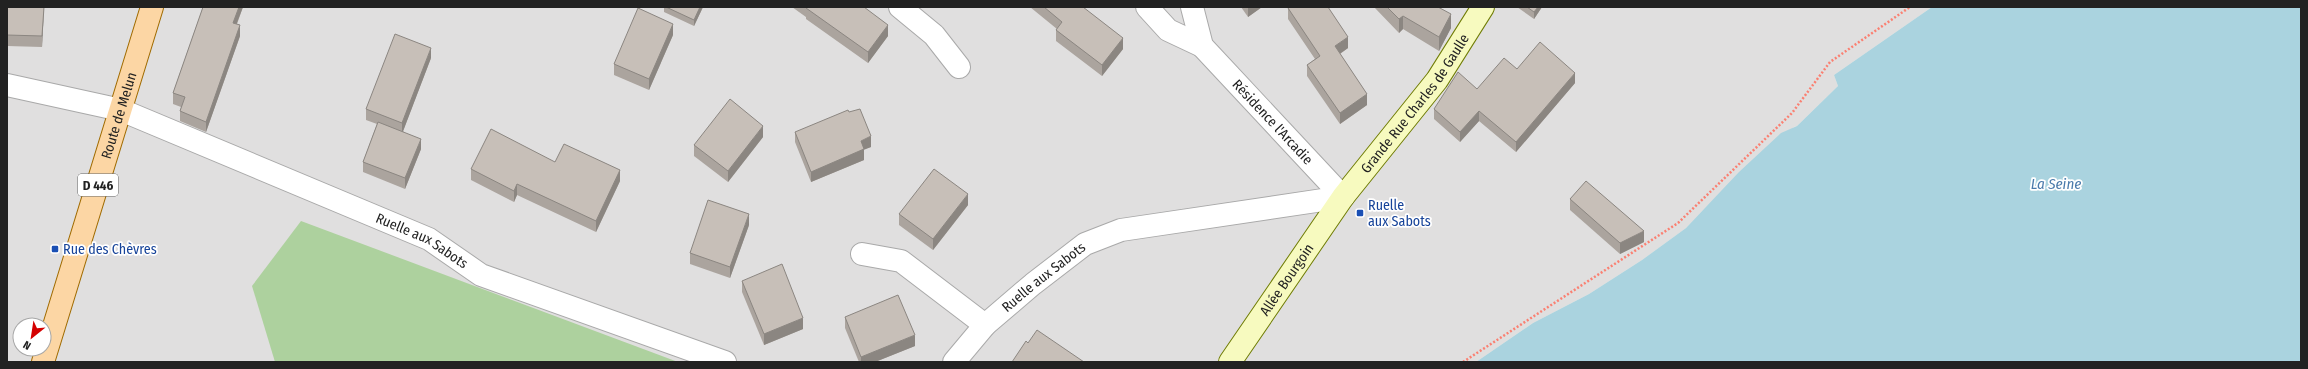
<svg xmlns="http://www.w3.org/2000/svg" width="2308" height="369" font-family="'Fira Sans Condensed',sans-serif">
	<rect width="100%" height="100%" fill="#f2efe9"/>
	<path fill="#e0dfdf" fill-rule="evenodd" d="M7,7H1932L1834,75L1838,86L1797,126L1794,127L1706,207L1686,228L1642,260L1589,294L1533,323L1476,362H7ZM20,325H44V349H20Z"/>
	<path fill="#add19e" d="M301,221L678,362H275L252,286Z"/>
	<path fill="#aad3df" d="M1932,7H2301V362H1476L1533,323L1589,294L1642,260L1686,228L1739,172L1781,133L1797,126L1838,86L1834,75Z"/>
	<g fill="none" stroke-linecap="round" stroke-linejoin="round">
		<g stroke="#a9a9a9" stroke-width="24">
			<g id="street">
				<path d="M900,7L934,35L959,67"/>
				<path d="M1147,7L1168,30L1202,46"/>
				<path id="s1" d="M1192,7L1202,46L1343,197"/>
				<path id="s2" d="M7,85L121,110L429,239L481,275L725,362"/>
				<path d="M862,254L901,261L985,325"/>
				<path id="s3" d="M954,362L985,325L1033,284L1085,244L1121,230L1343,197"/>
			</g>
		</g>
		<g stroke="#707d05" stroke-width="24">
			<g id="secondary">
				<path id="s4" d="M1230,362L1343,197L1437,80L1483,7"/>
			</g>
		</g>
		<g stroke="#a06b00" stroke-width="24">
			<g id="primary">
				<path id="s5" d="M43,362L152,7"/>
			</g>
		</g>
		<path stroke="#fa8072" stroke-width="2.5" stroke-dasharray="2 2" stroke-linecap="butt" d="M1463,362L1678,223L1792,113L1830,62L1910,7"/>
		<use href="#street" stroke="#fff" stroke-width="22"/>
		<use href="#secondary" stroke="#f7fabf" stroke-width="22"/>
		<use href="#primary" stroke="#fcd6a4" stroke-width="22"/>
	</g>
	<g fill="#aba49e">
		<path d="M7,7H44L42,47L7,46Z"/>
		<path d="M203,7H243L237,24L240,36L206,132L180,121V111L181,107L173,104V93Z"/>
		<path d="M664,7H703L694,26L664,12Z"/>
		<path d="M792,7H864L888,36L868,63L806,19V17Z"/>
		<path d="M1030,7H1083L1123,49L1102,76L1056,41V30L1057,29Z"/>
		<path d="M1241,7H1262L1248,17Z"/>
		<path d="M1374,7H1438L1451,28L1439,51L1403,29L1399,33Z"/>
		<path d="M1517,7H1542L1534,19Z"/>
		<path d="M1288,8L1348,48L1340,54L1367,105L1340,124L1307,76V65L1315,59L1288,19Z"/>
		<path d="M673,35L649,90L614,75V64Z"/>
		<path d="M431,58L403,131L421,149L405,189L363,172V162L377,124L366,120V109Z"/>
		<path d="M1517,69L1575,83L1516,152L1479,121L1460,142L1434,119V109L1477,89Z"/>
		<path d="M795,132L871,147L864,149V160L811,182L795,142Z"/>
		<path d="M763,137L728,182L694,156V145Z"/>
		<path d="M555,162L620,181L596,232L517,195L514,202L471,180V169Z"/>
		<path d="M1570,199L1644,242L1620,254L1570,210Z"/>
		<path d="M968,205L933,250L899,225V214Z"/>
		<path d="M749,225L730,278L690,264V253Z"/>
		<path d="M742,281L803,329L764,345L742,292Z"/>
		<path d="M845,317L915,346L875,362H859L845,328Z"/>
	</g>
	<g fill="#8b8681">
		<path d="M44,7L42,47V36Z"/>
		<path d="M239,7H243L233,33V23Z"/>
		<path d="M700,7H703L694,26V20Z"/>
		<path d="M1248,7H1262L1248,17Z"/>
		<path d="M1538,7H1542L1534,19V12Z"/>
		<path d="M1451,14V28L1439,51V37Z"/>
		<path d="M1403,16V29L1399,33V19Z"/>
		<path d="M673,24V35L649,90V79Z"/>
		<path d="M240,25V36L206,132V122Z"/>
		<path d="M888,25V36L868,63V52Z"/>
		<path d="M1348,37V48L1335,57V46Z"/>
		<path d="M1123,38V49L1102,76V65Z"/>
		<path d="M431,48V58L402,134V123Z"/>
		<path d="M1575,73V83L1516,152V142Z"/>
		<path d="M1367,94V105L1340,124V113Z"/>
		<path d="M1479,111V121L1460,142V132Z"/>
		<path d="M763,126V137L728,182V171Z"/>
		<path d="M871,136V147L861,151V141Z"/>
		<path d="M421,139V149L405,189V178Z"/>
		<path d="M864,149V160L811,182V172Z"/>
		<path d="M620,170V181L596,232V221Z"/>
		<path d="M517,184V195L514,202V191Z"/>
		<path d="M968,194V205L933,250V239Z"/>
		<path d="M749,214V225L730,278V267Z"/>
		<path d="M1644,231V242L1620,254V243Z"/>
		<path d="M803,318V329L764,345V334Z"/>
		<path d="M915,335V346L875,362H861V357Z"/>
	</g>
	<g fill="#c7bfb8" stroke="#8b8681">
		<path d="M7,7H44L42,36L7,35Z"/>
		<path d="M203,7H239L233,23L240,25L206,122L180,111L185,97L173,93Z"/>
		<path d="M666,7H700L694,20Z"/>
		<path d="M807,7H864L888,25L868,52L806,8Z"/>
		<path d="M1044,7H1083L1123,38L1102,65L1056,30L1062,22Z"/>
		<path d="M1289,7H1328L1348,37L1335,46L1367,94L1340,113L1307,65L1320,56L1288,8Z"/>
		<path d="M1387,7H1438L1451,14L1439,37L1403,16L1399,19Z"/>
		<path d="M1527,7H1538L1534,12Z"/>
		<path d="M638,8L673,24L649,79L614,64Z"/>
		<path d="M395,34L431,48L402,123L366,109Z"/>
		<path d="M1540,42L1575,73L1516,142L1479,111L1460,132L1434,109L1458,72L1477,89L1504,58L1517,69Z"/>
		<path d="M730,99L763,126L728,171L694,145Z"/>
		<path d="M860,109L871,136L861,141L864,149L811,172L795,132L848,110L849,112Z"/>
		<path d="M378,122L421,139L405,178L363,162Z"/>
		<path d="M491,129L555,162L564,144L620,170L596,221L517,184L514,191L471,169Z"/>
		<path d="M934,169L968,194L933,239L899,214Z"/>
		<path d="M1586,181L1644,231L1620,243L1570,199Z"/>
		<path d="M708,200L749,214L730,267L690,253Z"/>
		<path d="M782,264L803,318L764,334L742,281Z"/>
		<path d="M898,295L915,335L861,357L845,317Z"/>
		<path d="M1037,330L1084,362H1012L1026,341L1028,343Z"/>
	</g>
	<g fill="#1a4fb4" stroke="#fff" stroke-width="1.5">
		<rect x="1356" y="209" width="8" height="8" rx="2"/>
		<rect x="51" y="245" width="8" height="8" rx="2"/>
	</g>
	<g text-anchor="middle" stroke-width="3.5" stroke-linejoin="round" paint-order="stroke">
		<rect fill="#fff" stroke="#646464" stroke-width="1" x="78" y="174" width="40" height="22" rx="3"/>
		<g font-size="13" font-weight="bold" fill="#222">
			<text x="98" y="190">D 446</text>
		</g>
		<g font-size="14" fill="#222" stroke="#fff">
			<text dy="5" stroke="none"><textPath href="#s4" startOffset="318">Grande Rue Charles de Gaulle</textPath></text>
			<text dy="5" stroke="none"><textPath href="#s5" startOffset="258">Route de Melun</textPath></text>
			<text dy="5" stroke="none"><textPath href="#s1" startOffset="144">Résidence l'Arcadie</textPath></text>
			<text dy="5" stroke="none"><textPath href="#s2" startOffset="445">Ruelle aux Sabots</textPath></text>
			<text dy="5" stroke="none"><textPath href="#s3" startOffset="124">Ruelle aux Sabots</textPath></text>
			<text dy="5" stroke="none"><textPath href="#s4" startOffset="100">Allée Bourgoin</textPath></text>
		</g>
		<g font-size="14" fill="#164399" stroke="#fff" text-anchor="start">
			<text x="1368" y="210">Ruelle<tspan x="1368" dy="16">aux Sabots</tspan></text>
			<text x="63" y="254">Rue des Chèvres</text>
		</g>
		<g font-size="15" font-style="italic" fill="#4a7aab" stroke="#fff">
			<text x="2056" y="189">La Seine</text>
		</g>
	</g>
	<rect width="2308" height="369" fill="none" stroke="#222222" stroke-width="16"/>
	<g transform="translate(32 337) rotate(210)"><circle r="19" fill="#ffffff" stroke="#a7a7a7"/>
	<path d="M0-3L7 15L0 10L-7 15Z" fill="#d40000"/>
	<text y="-6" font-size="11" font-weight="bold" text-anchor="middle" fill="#222222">N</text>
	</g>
</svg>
